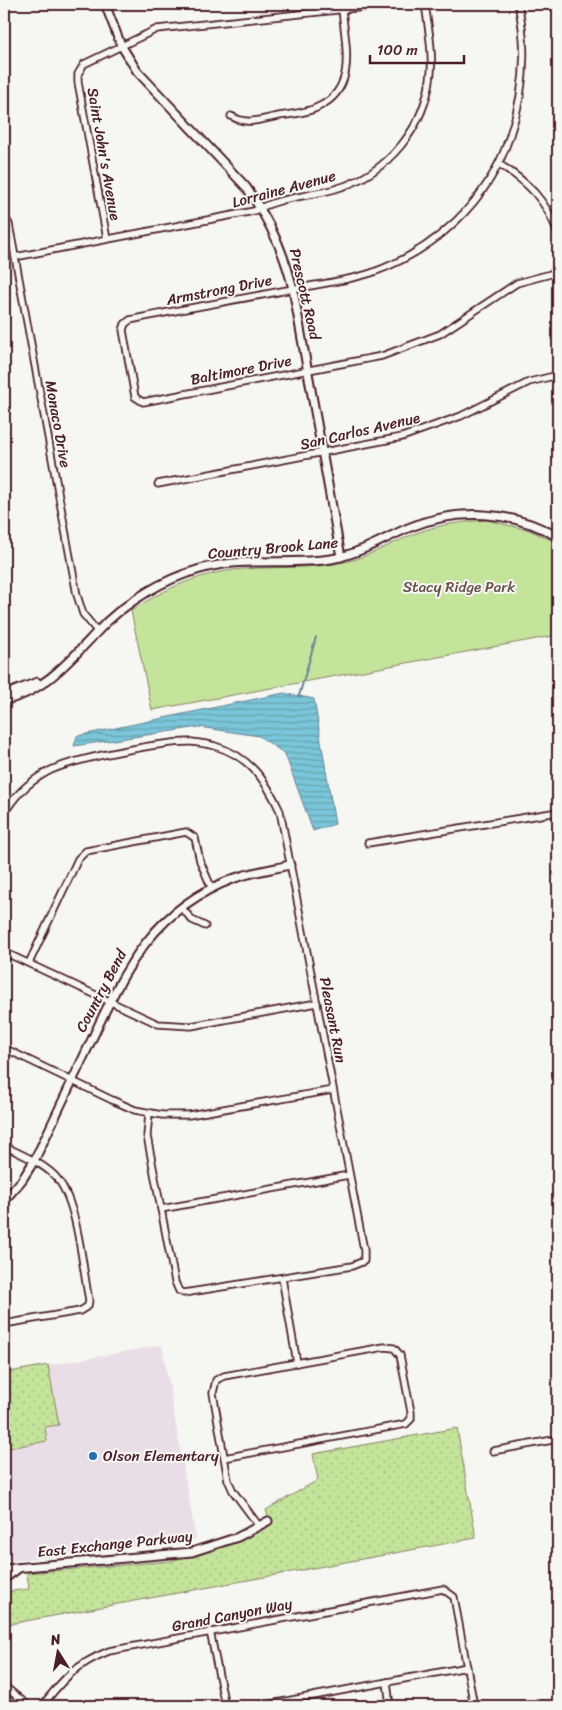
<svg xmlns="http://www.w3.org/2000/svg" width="562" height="1710" font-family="Sriracha,sans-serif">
	<defs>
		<pattern id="grass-dots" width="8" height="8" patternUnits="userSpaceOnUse" patternTransform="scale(1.25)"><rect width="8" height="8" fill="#c4e39b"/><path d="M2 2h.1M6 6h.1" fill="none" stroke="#aac286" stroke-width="1.8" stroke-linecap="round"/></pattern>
		<pattern id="water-rules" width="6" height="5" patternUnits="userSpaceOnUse" patternTransform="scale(1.25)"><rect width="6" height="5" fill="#7ac6d9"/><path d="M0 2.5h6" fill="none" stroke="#66a0b0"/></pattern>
	</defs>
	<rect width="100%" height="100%" fill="#f6f6f2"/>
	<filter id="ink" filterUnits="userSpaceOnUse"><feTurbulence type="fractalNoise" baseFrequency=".02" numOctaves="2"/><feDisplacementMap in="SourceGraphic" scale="10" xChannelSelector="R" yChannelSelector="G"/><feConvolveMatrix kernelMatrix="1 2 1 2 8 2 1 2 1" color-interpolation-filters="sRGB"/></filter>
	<g filter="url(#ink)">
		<path fill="#e9dee8" d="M162,1345L196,1539L4,1562V1373Z"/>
		<g fill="url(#grass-dots)" stroke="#878163">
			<path d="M48,1365L59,1425L45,1427L47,1441L4,1449V1373Z"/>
			<path d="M457,1428L476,1538L4,1625V1592L29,1589L27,1573L171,1561L218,1547L271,1524L266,1510L318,1480L313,1454Z"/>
		</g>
		<path fill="#c4e39b" stroke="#878163" d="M486,520L529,530L558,543V635L152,710L131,611C165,588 202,572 243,569C279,566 313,570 349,561C373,555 395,541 419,532C441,524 463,522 486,520Z"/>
		<path fill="url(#water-rules)" stroke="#678393" d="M284,693L314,699L335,824L313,831L285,754L259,736L199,727L74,746L77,736Z"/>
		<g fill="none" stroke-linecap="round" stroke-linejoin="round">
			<path stroke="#678393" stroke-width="2" d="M299,696L316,637"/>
			<g stroke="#4a1f2b" stroke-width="9">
				<g id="minor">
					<path d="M518,4C528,48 524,95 509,138C488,202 434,251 371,273C343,282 311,285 282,291C231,301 180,309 130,320L125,324L123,330L135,397L143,402L382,356L440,334L517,283L558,272"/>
					<path d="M231,116C248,126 261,119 279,116C292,114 308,113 320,106C358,87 345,43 342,9"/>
					<path d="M499,164C528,182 547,201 558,234"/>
					<path d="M4,218L9,224L77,595L83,614L97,631"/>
					<path d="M107,239L78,82V74L84,64L157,29L394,4"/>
					<path d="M15,257L254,211C280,197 306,197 335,189C388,174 426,127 431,72C433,50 428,26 425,4"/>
					<path d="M158,484L402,437L461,416L529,382L558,375"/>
					<path d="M4,814C14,796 29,782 47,772C71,759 165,741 192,742C199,743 208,744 215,746C249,756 266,780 280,811L364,1250V1261L352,1266L184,1293L179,1291L175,1282L147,1136L149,1113"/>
					<path d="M368,843L558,812"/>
					<path d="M182,908L192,920L205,926"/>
					<path d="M4,952L158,1024L191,1026L317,1003"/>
					<path d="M29,963L78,859L86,851L186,832L195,838L200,861L212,889"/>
					<path d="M4,1048L112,1100L135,1110L162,1115H189L333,1090"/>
					<path d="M4,1146C21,1154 40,1162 54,1175C78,1198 82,1267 89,1300L88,1306L80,1311L4,1324"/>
					<path d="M161,1209L349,1175"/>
					<path d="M282,1278L297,1363"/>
					<path d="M493,1451L558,1439"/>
					<path d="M224,1458L406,1424L411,1419V1412L400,1355L394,1348L384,1347L224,1376L216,1380L213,1393L228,1480L233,1491L259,1526"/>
					<path d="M210,1631L225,1706"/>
					<path d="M387,1682L390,1706"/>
					<path d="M4,1686L29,1706"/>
					<path d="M42,1706C63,1679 76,1664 109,1651L443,1589L454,1597L474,1706"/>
					<path d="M260,1706L467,1667"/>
				</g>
			</g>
			<g stroke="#4a1f2b" stroke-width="11">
				<g id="tertiary">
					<path d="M105,4L121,45L137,71L246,187C269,219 284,251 293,289L341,557"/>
					<path d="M4,695L37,682"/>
					<path d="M4,700C42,694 72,658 97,632C111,616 129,603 147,592C179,573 215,562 252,562C279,561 304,563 331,559C359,554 383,539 408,528C456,508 513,510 558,537"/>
					<path d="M4,1201L22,1180L34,1161C54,1120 73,1079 93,1037C126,966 155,908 235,878C253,872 272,869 290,865"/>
					<path d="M4,1569L192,1552L238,1537L268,1521"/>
					<path d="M4,1579L19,1568"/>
				</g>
			</g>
			<use href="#minor" stroke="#f6f6f2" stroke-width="5.5"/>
			<use href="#tertiary" stroke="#f6f6f2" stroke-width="7"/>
		</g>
	</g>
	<circle fill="#1f6fb2" stroke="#f6f6f2" stroke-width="2" cx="93" cy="1456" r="5"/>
	<g text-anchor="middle" stroke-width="4" stroke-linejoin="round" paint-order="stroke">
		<g font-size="15" fill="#4a1f2b" stroke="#f6f6f2">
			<text transform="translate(104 154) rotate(80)" y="5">Saint John's Avenue</text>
			<text transform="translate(284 189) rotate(-15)" y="5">Lorraine Avenue</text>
			<text transform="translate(219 290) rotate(-11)" y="5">Armstrong Drive</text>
			<text transform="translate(305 294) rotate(77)" y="5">Prescott Road</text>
			<text transform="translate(241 370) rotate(-11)" y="5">Baltimore Drive</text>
			<text transform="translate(58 424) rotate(80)" y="5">Monaco Drive</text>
			<text transform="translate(360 431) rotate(-13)" y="5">San Carlos Avenue</text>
			<text transform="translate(273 548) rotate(-5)" y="5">Country Brook Lane</text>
			<text transform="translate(101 991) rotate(-62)" y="5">Country Bend</text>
			<text transform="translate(333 1020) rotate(79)" y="5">Pleasant Run</text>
			<text transform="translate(115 1544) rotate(-6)" y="5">East Exchange Parkway</text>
			<text transform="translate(232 1615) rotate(-11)" y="5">Grand Canyon Way</text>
		</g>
		<g font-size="15" fill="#685047" stroke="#f6f6f2">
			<text x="459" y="592">Stacy Ridge Park</text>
		</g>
		<g font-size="15" fill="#4a1f2b" stroke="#f6f6f2" text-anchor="start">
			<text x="103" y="1461">Olson Elementary</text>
		</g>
	</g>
	<rect width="562" height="1710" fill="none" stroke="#f6f6f2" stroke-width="20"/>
	<rect x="10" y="10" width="542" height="1690" fill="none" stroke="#4a1f2b" stroke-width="2" filter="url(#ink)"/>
	<g transform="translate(58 1652) rotate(349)" stroke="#f6f6f2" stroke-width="4" paint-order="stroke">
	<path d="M0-4L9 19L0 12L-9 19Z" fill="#4a1f2b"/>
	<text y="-8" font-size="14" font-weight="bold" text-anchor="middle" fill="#4a1f2b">N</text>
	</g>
	<path d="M370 55v8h94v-8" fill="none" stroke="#4a1f2b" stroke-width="2.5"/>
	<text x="377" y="55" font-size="15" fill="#4a1f2b" stroke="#f6f6f2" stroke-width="4" paint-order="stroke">100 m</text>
</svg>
